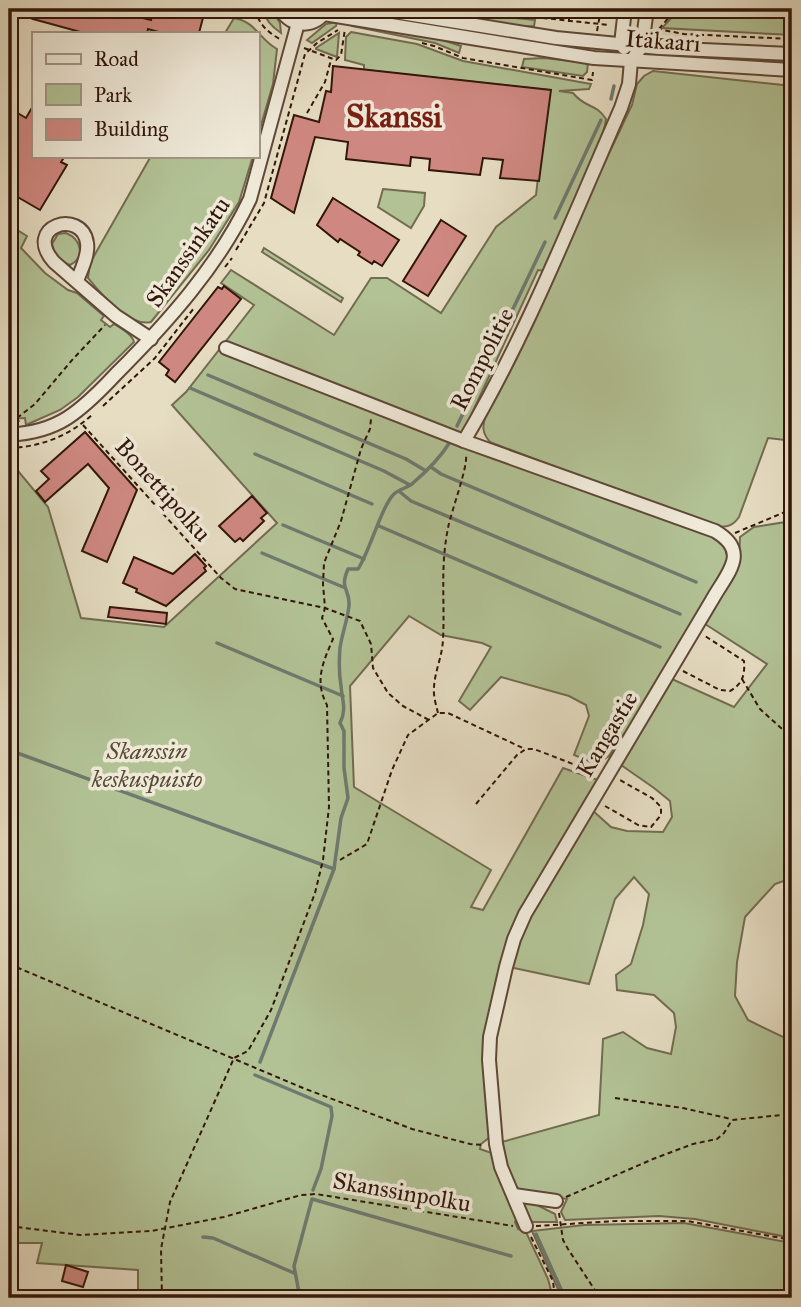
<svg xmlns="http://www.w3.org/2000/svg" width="801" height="1307" font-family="'IM FELL Great Primer',serif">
	<rect width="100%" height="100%" fill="#e6ddc3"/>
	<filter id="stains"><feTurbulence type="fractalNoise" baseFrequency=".00286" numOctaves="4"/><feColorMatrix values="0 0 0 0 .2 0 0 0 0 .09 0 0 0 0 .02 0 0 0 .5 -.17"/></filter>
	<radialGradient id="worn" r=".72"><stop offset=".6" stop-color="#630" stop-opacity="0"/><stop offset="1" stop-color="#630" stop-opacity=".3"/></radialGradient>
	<g fill="#b2c295" stroke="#726c50" stroke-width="2">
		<path d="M262,9H271L280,23L281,33C272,27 265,19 262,9Z"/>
		<path d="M398,9H427L535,20L534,26L509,27Z"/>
		<path d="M480,9H513L529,11L531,9H535V12L554,14L555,11H560V17Z"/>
		<path d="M792,9V35L662,28L673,16Z"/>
		<path d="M234,18C256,22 259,39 277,49L273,84L257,139V33H225Z"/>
		<path d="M353,21L436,38L461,46L459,53L435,43L352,26Z"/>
		<path d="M337,22L336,26L312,43L307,40L326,24Z"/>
		<path d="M351,32L417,44L463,61L591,84L589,89L559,91L573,93C586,109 596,103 606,119C603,147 585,152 594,185L632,105L637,84L644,76L653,71L792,86V437L785,440L768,438L739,517C731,529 723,527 708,526L490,442C482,433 482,426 486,415L553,272L538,270L468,422L466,445L710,535C724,543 729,550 728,565L652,694L609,756L596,764L574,755L589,716L586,705L569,696L501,677L470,710L459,701L491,647L482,643L441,635L409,616L350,686L354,787L491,870L471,907L483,910L563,768L598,780L518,918L486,1032L490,1137L481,1144L480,1149L492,1153L518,1215L515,1222L518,1229L526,1232L548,1279L553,1298H138V1270L37,1263L42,1243H9V460L48,507L81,618L164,627L277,523L172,405L186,392L254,305L221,283L231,270L334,335L371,278H387L441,313L496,227L536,195L548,90L364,70V65L345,60L346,37Z"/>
		<path d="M339,33L337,57L316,49V48Z"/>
		<path d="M677,53L792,60V63L677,56Z"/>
		<path d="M544,58L588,63L587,72L583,76L522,67L524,59Z"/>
		<path d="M151,156H253L239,202L209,250L151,322C128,327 102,295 88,278L90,263Z"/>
		<path d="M383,189L425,193L424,206L411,228L378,207Z"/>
		<path d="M9,225L27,236L21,248L45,273L68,290L77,293L104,316L101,320L110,327L114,324C121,328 132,334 134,342L78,397L60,410L26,425L25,418L9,419Z"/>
		<path d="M66,233C81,239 86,257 70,265C59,262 54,254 52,244L58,234Z"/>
		<path d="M264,248L343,298L341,302L262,252Z"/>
		<path d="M792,521V878L775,884L745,917L737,962L735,996L748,1020L785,1038L792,1035V1238L695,1219L659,1216L565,1220L561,1212L567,1199L519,1191L510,1176L502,1142L599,1115L603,1039L623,1032L647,1048L671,1054L676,1027L674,1013L654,995L617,990L616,975L631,964L643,925L649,894L634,877L615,899L589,984L509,967L519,936L591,809L611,827L627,831L663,832L672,817L670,801L654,788L621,765L672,679L734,707L767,664L705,624L739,559L740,537L754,527Z"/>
		<path d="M524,1201L531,1202L555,1214L557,1222H531L521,1204Z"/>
		<path d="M684,1223L792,1243V1298H562L532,1231L584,1225Z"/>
	</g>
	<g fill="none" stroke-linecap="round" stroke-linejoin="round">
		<g stroke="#6e7a6f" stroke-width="3.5">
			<path d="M611,99L614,86"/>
			<path d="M555,218L601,120"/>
			<path d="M208,375L406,459L426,471"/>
			<path d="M190,388L384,471L410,485"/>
			<path d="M457,426L545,242"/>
			<path d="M255,454L372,504"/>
			<path d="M431,467L441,474L696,582"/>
			<path d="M400,492L411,501L680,614"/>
			<path d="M283,525L364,559"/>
			<path d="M379,526L660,647"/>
			<path d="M262,553L343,587"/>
			<path d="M217,643L343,696"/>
			<path d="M9,750L334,869"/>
			<path d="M260,1062L334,869L341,818L348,798L344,768V731L340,723C347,709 342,700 341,686C339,674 339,660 340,648C342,633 348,619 349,605C350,588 339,590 348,569H358C370,551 381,507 394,494C399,489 408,488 413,483C427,471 440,458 450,442"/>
			<path d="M255,1075L331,1107L332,1116L321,1169L313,1190"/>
			<path d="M536,1234L565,1298"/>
			<path d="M203,1237L213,1238L294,1273"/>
			<path d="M300,1298L294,1266L312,1199L511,1256"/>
		</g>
	</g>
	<g fill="#cf8881" stroke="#32160a" stroke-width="2">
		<path d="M9,9H128L127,14L151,20L154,9H187L204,14L199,33H162L148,29L147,33H84L33,19Z"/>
		<path d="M333,66L551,90L539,181L500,178L503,160L483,158L480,175L429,170L430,159L411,157L410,166L346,159L348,142L315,137L294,213L271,198L294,115L319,122L326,91L331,92Z"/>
		<path d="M33,106V156H65L61,162L67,165L40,210L9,192V108L26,118Z"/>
		<path d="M333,198L399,240L382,266L374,261L372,264L358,255L360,252L340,239L338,242L317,225Z"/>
		<path d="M441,220L466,236L428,296L403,281Z"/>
		<path d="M224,286L241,299L175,382L166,375L169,370L159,362L218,287L222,289Z"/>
		<path d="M85,432L137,490L107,562L82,551L109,488L88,464L45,502L36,491L49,479L41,471Z"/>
		<path d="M252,496L267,513L261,518L264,521L243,541L240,538L235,542L219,526Z"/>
		<path d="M195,554L206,566L204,568L206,571L166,606L136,592L137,589L123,583L134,557L173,574Z"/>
		<path d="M110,607L167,613L166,624L108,617Z"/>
		<path d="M66,1265L88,1272L83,1287L62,1281Z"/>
	</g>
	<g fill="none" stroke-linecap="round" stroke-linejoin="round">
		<g stroke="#5f4838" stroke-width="16">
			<g id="minor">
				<path d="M280,9C292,28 315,29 327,9"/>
				<path d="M376,9L556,38L659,48L792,54"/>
				<path d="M324,14L594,58L792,70"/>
				<path d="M624,48L621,44L625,9"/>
				<path d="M77,281C81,270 89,255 87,243C82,208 22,226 54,262L116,316L151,339"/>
				<path d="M226,348L464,441C526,337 572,219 621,108L629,84L631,61L642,46L647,9"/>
				<path d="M18,434C37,432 57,426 73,414C88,403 103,388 116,374C167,323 219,265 250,199L298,23"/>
				<path d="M464,441L715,531C751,552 727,573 712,600L525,914L514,939L506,967L490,1037L489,1060L496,1144L501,1167L526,1226"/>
				<path d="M514,1195L556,1201"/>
			</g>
		</g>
		<g stroke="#32160a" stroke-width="2" stroke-dasharray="5 3.5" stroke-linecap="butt">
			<path d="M244,9L253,11"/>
			<path d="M256,9C257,23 269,34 282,40"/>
			<path d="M458,9L609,25"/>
			<path d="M569,22V9"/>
			<path d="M657,29L684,34L792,39"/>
			<path d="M659,29L676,9"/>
			<path d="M597,31L601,9"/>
			<path d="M422,43L434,46L463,58L592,80L593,72"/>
			<path d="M304,48L336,60L341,55L345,29"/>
			<path d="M307,113L325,82L331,60"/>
			<path d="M236,250L264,203L305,54L317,43L338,30"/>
			<path d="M225,267L232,258"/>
			<path d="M103,406L155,358L194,308"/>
			<path d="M9,417L17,418L19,422"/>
			<path d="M17,418L35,404L73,359L105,325"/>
			<path d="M83,425L221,578L235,589L325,608L360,621L371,644L373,668L388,693L403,706L429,720"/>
			<path d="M9,448C41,447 69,436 93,414"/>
			<path d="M735,533L792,509"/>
			<path d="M683,671L720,690L730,691C743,684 745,674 744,661L705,636"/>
			<path d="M742,679L760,709L792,738"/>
			<path d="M438,713C436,705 433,695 434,687C435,671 442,657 443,640C445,600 440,568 448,528C451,512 468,467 466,455"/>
			<path d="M476,804L517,755L526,749H534L586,769L597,771"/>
			<path d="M605,806L638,825L651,827L661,815V807L652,798L618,779"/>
			<path d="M340,860L367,844L392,770L408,735L438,713H448L525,749"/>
			<path d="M9,964L303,1088L412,1129L470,1144L484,1145"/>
			<path d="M615,1098L683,1108L731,1119"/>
			<path d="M566,1197L653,1159L693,1144L717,1139L724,1133L732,1120L792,1114"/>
			<path d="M559,1213L563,1240L568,1249L600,1298"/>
			<path d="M9,1226L80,1235L151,1231L224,1217L301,1195L316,1194L513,1226"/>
			<path d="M536,1226L616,1221H687L792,1240"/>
			<path d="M531,1237L553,1281L555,1298"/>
			<path d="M162,1298L161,1249L170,1202L234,1058L248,1051L271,1010L315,893L323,860L329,807L327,705C314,681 323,662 333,639L322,618L325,608L323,584L324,563L341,521L361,449L370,429L371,419"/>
		</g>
		<use href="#minor" stroke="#efe9d8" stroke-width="12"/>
	</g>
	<g text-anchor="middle" stroke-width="7" stroke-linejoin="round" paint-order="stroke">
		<g font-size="24" fill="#32160a" stroke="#efe9d8">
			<text transform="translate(663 41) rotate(4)" y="8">Itäkaari</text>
			<text transform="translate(188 252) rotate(-55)" y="8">Skanssinkatu</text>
			<text transform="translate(482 359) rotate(-63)" y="8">Rompolitie</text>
			<text transform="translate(163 490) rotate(48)" y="8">Bonettipolku</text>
			<text transform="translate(607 734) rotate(-59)" y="8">Kangastie</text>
			<text transform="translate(402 1192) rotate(10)" y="8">Skanssinpolku</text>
		</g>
		<g font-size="24" font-style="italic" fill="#584a34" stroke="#efe9d8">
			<text x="147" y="759">Skanssin<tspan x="147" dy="28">keskuspuisto</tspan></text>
		</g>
		<g font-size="32" font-weight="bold" fill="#7a1f14" stroke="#efe9d8">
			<text x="394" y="127">Skanssi</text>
		</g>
	</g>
	<rect width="801" height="1307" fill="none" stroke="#e6ddc3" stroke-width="35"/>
	<rect x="10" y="10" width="780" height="1286" fill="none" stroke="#32160a" stroke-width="3.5"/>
	<rect x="18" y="18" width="766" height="1272" fill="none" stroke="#32160a" stroke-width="2"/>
	<rect x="32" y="32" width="228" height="126" fill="#efe9d8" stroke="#a39586" stroke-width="2"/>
	<rect x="46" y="54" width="35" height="10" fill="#efe9d8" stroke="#a39586" stroke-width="2"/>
	<text x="94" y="66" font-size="21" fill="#32160a">Road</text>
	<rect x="46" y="84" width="35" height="21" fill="#b2c295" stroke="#a39586" stroke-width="2"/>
	<text x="94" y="102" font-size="21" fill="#32160a">Park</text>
	<rect x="46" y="119" width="35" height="21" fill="#cf8881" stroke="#a39586" stroke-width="2"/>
	<text x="94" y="136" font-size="21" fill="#32160a">Building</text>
	<rect width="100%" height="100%" filter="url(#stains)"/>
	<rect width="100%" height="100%" fill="url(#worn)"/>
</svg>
